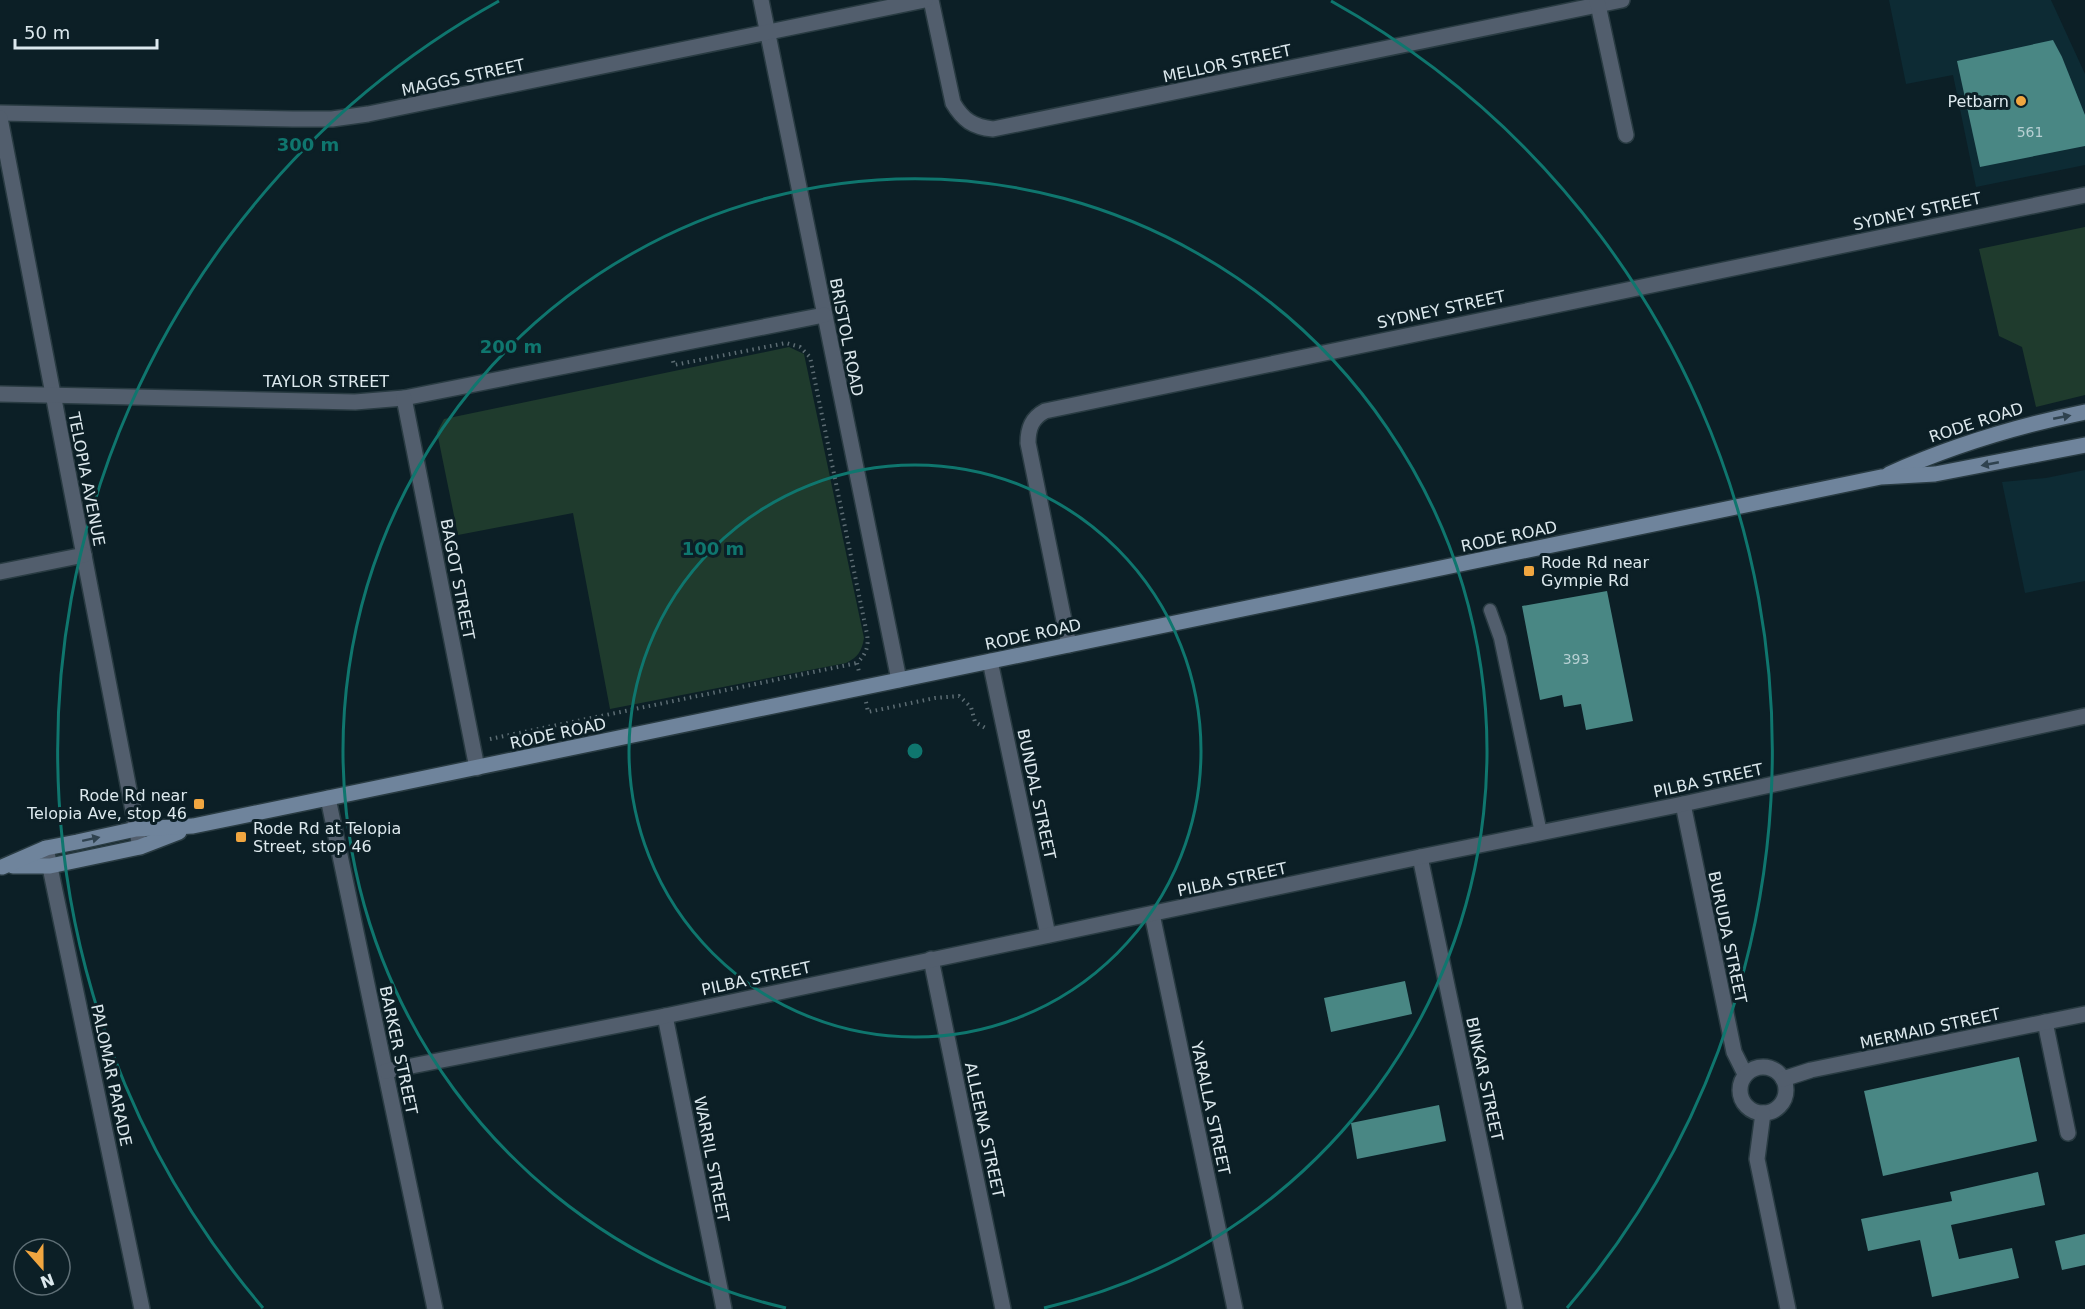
<svg xmlns="http://www.w3.org/2000/svg" width="2085" height="1309" font-family="'DejaVu Sans',sans-serif">
	<rect width="100%" height="100%" fill="#0c1f26"/>
	<g fill="#0d2b34">
		<path d="M1889,0H2051L2085,74V165L1976,187L1953,75L1906,84Z"/>
		<path d="M2085,470V581L2025,593L2002,482L2046,478Z"/>
	</g>
	<g fill="#1f3b2d">
		<path d="M2085,227V395L2036,407L2022,347L1999,336L1979,249Z"/>
		<path d="M789,347L804,354L864,638C862,651 858,657 846,663L610,709L573,513L458,535L437,432L444,419Z"/>
	</g>
	<g fill="#498784">
		<path d="M2053,40L2062,57L2085,115V146L1980,167L1957,61Z"/>
		<path d="M1607,591L1633,721L1586,730L1581,704L1564,707L1562,695L1540,700L1522,606Z"/>
		<path d="M1405,981L1412,1014L1331,1032L1324,998Z"/>
		<path d="M2019,1057L2037,1141L1883,1176L1864,1091Z"/>
		<path d="M1439,1105L1446,1141L1357,1159L1351,1123Z"/>
		<path d="M2038,1172L2045,1205L1951,1225L1959,1259L2012,1248L2019,1278L1932,1297L1920,1240L1868,1251L1861,1219L1952,1201L1950,1192Z"/>
		<path d="M2085,1234V1265L2062,1270L2055,1241Z"/>
	</g>
	<g fill="none" stroke-linecap="round" stroke-linejoin="round">
		<g stroke="#293b42" stroke-width="15">
			<path id="service" d="M1490,610L1500,638L1541,833"/>
		</g>
		<g stroke="#293b42" stroke-width="18">
			<g id="minor">
				<path d="M761,0L899,680"/>
				<path d="M931,0L953,103C963,120 973,127 993,129L1622,0"/>
				<path d="M1597,0L1626,135"/>
				<path d="M0,113L293,119H332L368,114L925,0"/>
				<path d="M0,118L140,847"/>
				<path d="M0,394L355,402L404,398L824,315"/>
				<path d="M404,398L477,768"/>
				<path d="M0,572L84,555"/>
				<path d="M1069,645L1028,443C1028,428 1032,418 1045,411L2085,195"/>
				<path d="M990,661L1048,935"/>
				<path d="M328,798L435,1309"/>
				<path d="M1683,804L1734,1052L1745,1074"/>
				<path d="M46,848L142,1309"/>
				<path d="M1420,857L1515,1309"/>
				<path d="M1152,914L1235,1309"/>
				<path d="M931,959L1003,1309"/>
				<path d="M665,1016L724,1309"/>
				<path d="M2045,1022L2068,1133"/>
				<circle cx="1763" cy="1090" r="23"/>
				<path d="M386,1071L665,1016L1420,857L1683,804L2085,716"/>
				<path d="M1783,1079L1811,1070L2085,1014"/>
				<path d="M1763,1113L1757,1159L1788,1309"/>
			</g>
		</g>
		<g stroke="#293b42" stroke-width="18">
			<g id="secondary">
				<path d="M1889,474C1953,445 2017,426 2085,412"/>
				<path d="M13,866H50L140,847L179,832"/>
				<path d="M2,867L46,848L77,842L136,829L193,826L1881,477L1935,474L2085,445"/>
			</g>
		</g>
		<g stroke="#5d6d74" stroke-width="4" stroke-dasharray="1.5 4.5" stroke-linecap="butt">
			<path d="M673,361L674,365L786,343L800,347L810,357L867,634C869,647 866,654 857,663L859,672"/>
			<path d="M866,702L868,712L935,698L959,696L971,707L975,722L987,729"/>
			<path d="M490,739L857,663"/>
		</g>
		<use href="#service" stroke="#525e6d" stroke-width="12"/>
		<use href="#minor" stroke="#525e6d" stroke-width="15"/>
		<use href="#secondary" stroke="#6f849c" stroke-width="15"/>
	</g>
	<defs><path id="oneway-solid" d="M-6-.8H1V-3.2L6.5 0L1 3.2V.8H-6Z" transform="scale(1.5)"/></defs>
	<g fill="#2f424f">
		<use href="#oneway-solid" transform="translate(2062 417) rotate(-11)"/>
		<use href="#oneway-solid" transform="translate(1990 464) rotate(169)"/>
		<use href="#oneway-solid" transform="translate(91 839) rotate(-12)"/>
	</g>
	<g fill="none" stroke="#0f766e" stroke-width="3">
		<circle cx="915" cy="751" r="286"/>
		<path d="M786 1308A572 572 0 1 1 1044 1308"/>
		<path d="M263 1308A858 858 0 0 1 499 1M1331 1A858 858 0 0 1 1567 1308"/>
	</g>
	<g fill="#f1a640" stroke="#0c1f26" stroke-width="2">
		<circle cx="2021" cy="101" r="6"/>
		<rect x="1523" y="565" width="12" height="12" rx="3"/>
		<rect x="193" y="798" width="12" height="12" rx="3"/>
		<rect x="235" y="831" width="12" height="12" rx="3"/>
	</g>
	<g text-anchor="middle" stroke-width="6" stroke-linejoin="round" paint-order="stroke">
		<g font-size="14" fill="#b7d0d3">
			<text x="2030" y="137">561</text>
			<text x="1576" y="664">393</text>
		</g>
		<g font-size="16" fill="#dce8ed" stroke="#0c1f26">
			<text transform="translate(1227 63) rotate(-12)" y="6">MELLOR STREET</text>
			<text transform="translate(463 77) rotate(-12)" y="6">MAGGS STREET</text>
			<text transform="translate(1917 211) rotate(-12)" y="6">SYDNEY STREET</text>
			<text transform="translate(1441 309) rotate(-12)" y="6">SYDNEY STREET</text>
			<text transform="translate(847 337) rotate(79)" y="6">BRISTOL ROAD</text>
			<text x="326" y="387">TAYLOR STREET</text>
			<text transform="translate(1976 422) rotate(-18)" y="6">RODE ROAD</text>
			<text transform="translate(87 479) rotate(79)" y="6">TELOPIA AVENUE</text>
			<text transform="translate(1509 536) rotate(-12)" y="6">RODE ROAD</text>
			<text transform="translate(458 579) rotate(79)" y="6">BAGOT STREET</text>
			<text transform="translate(1033 634) rotate(-12)" y="6">RODE ROAD</text>
			<text transform="translate(558 733) rotate(-12)" y="6">RODE ROAD</text>
			<text transform="translate(1708 780) rotate(-12)" y="6">PILBA STREET</text>
			<text transform="translate(1037 794) rotate(78)" y="6">BUNDAL STREET</text>
			<text transform="translate(1232 879) rotate(-12)" y="6">PILBA STREET</text>
			<text transform="translate(1728 937) rotate(78)" y="6">BURUDA STREET</text>
			<text transform="translate(756 978) rotate(-12)" y="6">PILBA STREET</text>
			<text transform="translate(1930 1028) rotate(-12)" y="6">MERMAID STREET</text>
			<text transform="translate(399 1050) rotate(78)" y="6">BARKER STREET</text>
			<text transform="translate(112 1075) rotate(78)" y="6">PALOMAR PARADE</text>
			<text transform="translate(1485 1079) rotate(78)" y="6">BINKAR STREET</text>
			<text transform="translate(1211 1108) rotate(78)" y="6">YARALLA STREET</text>
			<text transform="translate(985 1130) rotate(78)" y="6">ALLEENA STREET</text>
			<text transform="translate(712 1159) rotate(79)" y="6">WARRIL STREET</text>
		</g>
		<g font-size="16" fill="#dce8ed" stroke="#0c1f26" text-anchor="end">
			<text x="2009" y="107">Petbarn</text>
			<text x="1541" y="568" text-anchor="start">Rode Rd near<tspan x="1541" dy="18">Gympie Rd</tspan></text>
			<text x="187" y="801">Rode Rd near<tspan x="187" dy="18">Telopia Ave, stop 46</tspan></text>
			<text x="253" y="834" text-anchor="start">Rode Rd at Telopia<tspan x="253" dy="18">Street, stop 46</tspan></text>
		</g>
	</g>
	<circle cx="915" cy="751" r="9" fill="#0f766e" stroke="#0c1f26" stroke-width="3"/>
	<g font-size="18" text-anchor="middle" font-weight="bold" fill="#0f766e" stroke="#0c1f26" stroke-width="6" stroke-linejoin="round" paint-order="stroke">
		<text x="308" y="151">300 m</text>
		<text x="511" y="353">200 m</text>
		<text x="713" y="555">100 m</text>
	</g>
	<g transform="translate(42 1267) rotate(159)"><circle r="28" fill="#0c1f26" stroke="#5f6f76" stroke-width="1.5"/>
	<path d="M0-4.5L10 22L0 15L-10 22Z" fill="#f1a640"/>
	<text y="-9" font-size="16" font-weight="bold" text-anchor="middle" fill="#dce8ed">N</text>
	</g>
	<path d="M15 39v9h142v-9" fill="none" stroke="#dce8ed" stroke-width="3"/>
	<text x="24" y="39" font-size="18" fill="#dce8ed" stroke="#0c1f26" stroke-width="4.5" paint-order="stroke">50 m</text>
</svg>
